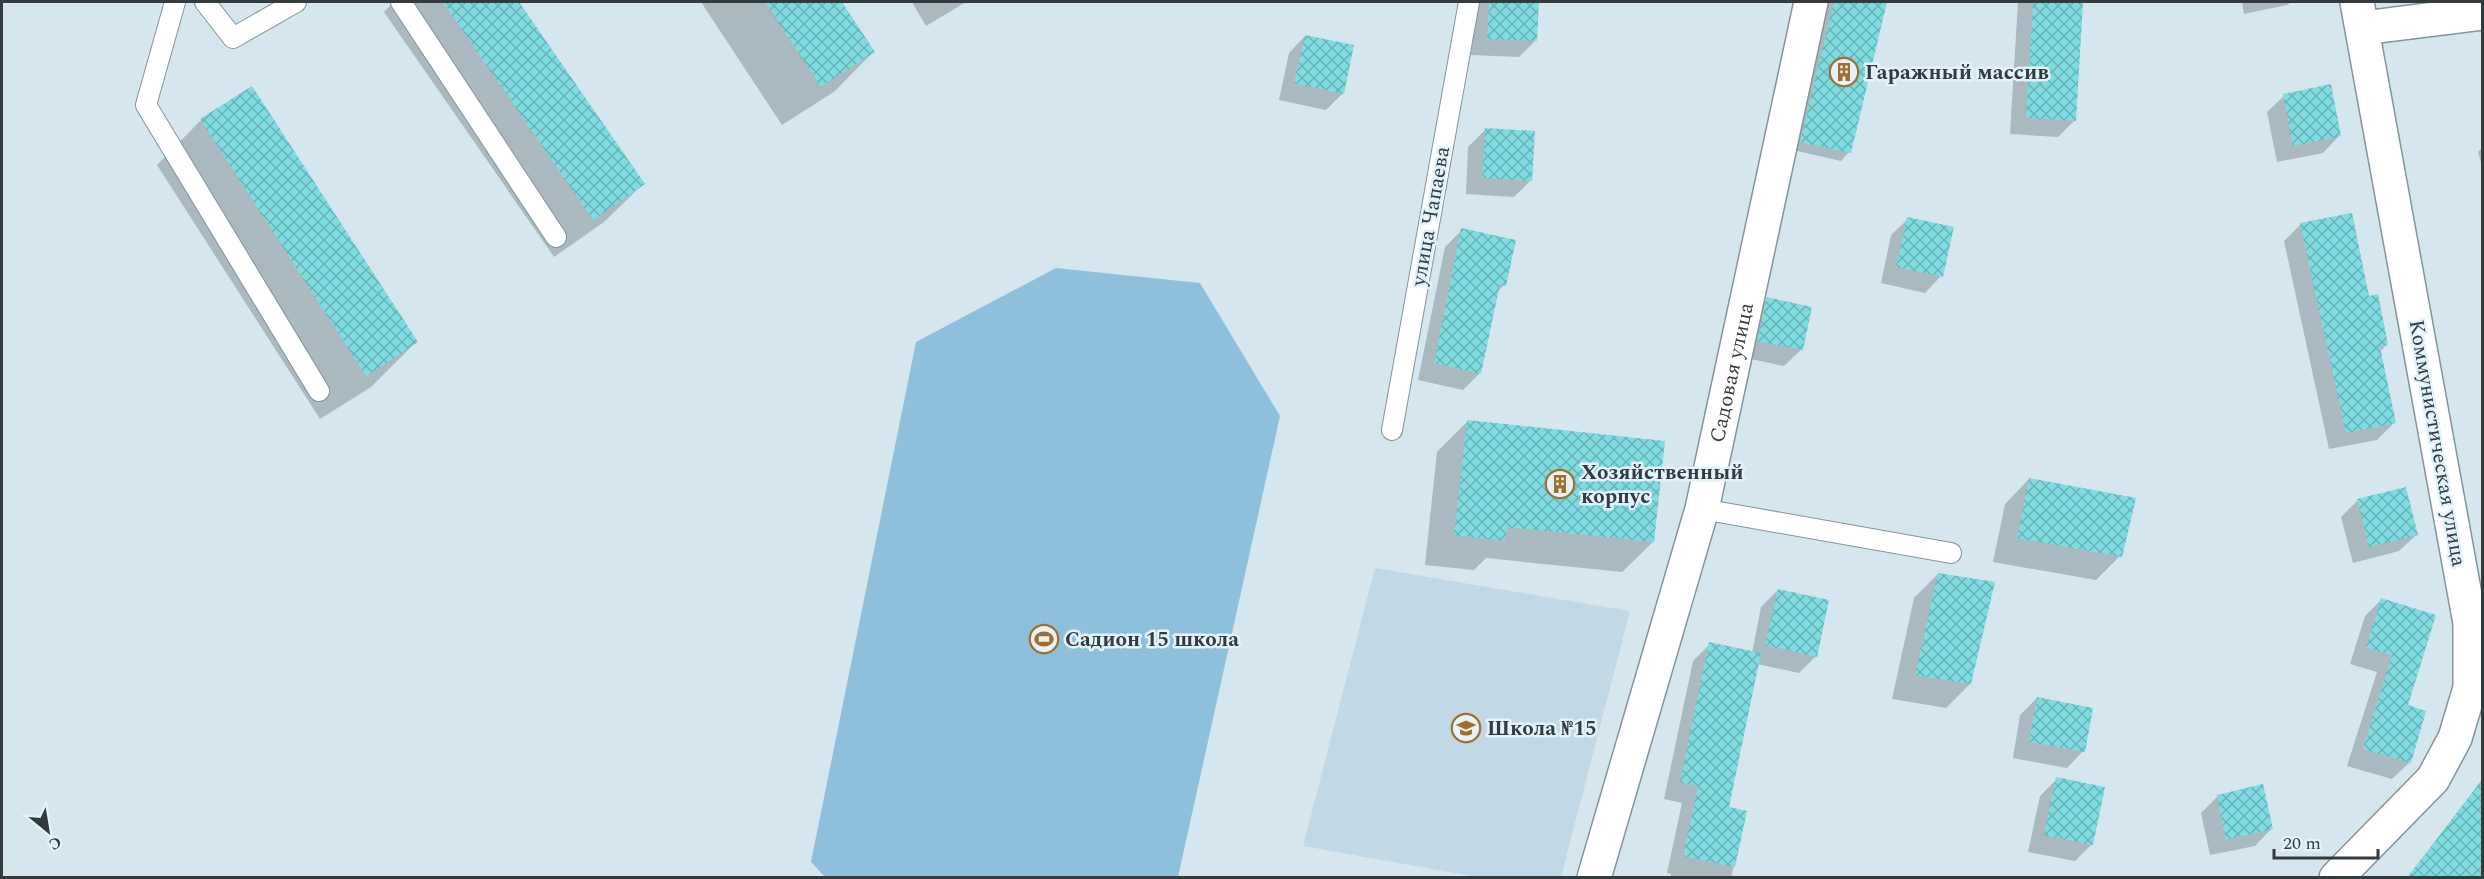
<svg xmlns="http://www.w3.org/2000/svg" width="2484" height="879" font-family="Spectral,serif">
	<defs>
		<pattern id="building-cross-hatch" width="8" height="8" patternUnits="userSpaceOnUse" patternTransform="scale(1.5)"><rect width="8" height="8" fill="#7edbe0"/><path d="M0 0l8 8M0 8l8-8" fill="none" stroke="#68b3b7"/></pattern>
	</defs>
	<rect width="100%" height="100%" fill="#d5e6ef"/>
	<path fill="#c1d9e6" d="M1375,568L1630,611L1561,877H1477L1303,846Z"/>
	<path fill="#8fc0db" d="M1056,268L1200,283L1280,416L1178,877H825L811,862L916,342Z"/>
	<g fill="#0003">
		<path d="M394,2H517L643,184L604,222L554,257L384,12Z"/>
		<path d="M701,2H841L873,52L835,91L782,125Z"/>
		<path d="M912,2H966L926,26Z"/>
		<path d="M1474,2H1538L1535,41L1519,57L1471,55Z"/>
		<path d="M1829,2H1885L1849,152L1841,161L1793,150Z"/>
		<path d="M2018,2H2082L2075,120L2058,137L2010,134Z"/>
		<path d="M2242,2H2291L2287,5L2244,14Z"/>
		<path d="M1305,36L1343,93L1326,110L1279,100L1289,53Z"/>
		<path d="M2284,96L2339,136L2323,153L2277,162L2267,112Z"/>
		<path d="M201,120L416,342L371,387L320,419L157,165Z"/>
		<path d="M1485,130L1531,180L1514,197L1466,194L1468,147Z"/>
		<path d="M2482,148V166L2478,152Z"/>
		<path d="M1908,219L1941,276L1925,293L1881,283L1891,235Z"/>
		<path d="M2301,224L2367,298L2386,345L2380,352L2394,423L2377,440L2329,449L2284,241Z"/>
		<path d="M1462,230L1504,285L1497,292L1480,373L1463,390L1418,380L1445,247Z"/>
		<path d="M1767,299L1801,350L1784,366L1742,357L1750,316Z"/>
		<path d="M1467,422L1653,542L1622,572L1486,558L1474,570L1425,565L1437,452Z"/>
		<path d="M2029,479L2120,556L2096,580L1993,562L2005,504Z"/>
		<path d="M2358,500L2416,535L2399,551L2353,563L2341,517Z"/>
		<path d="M1938,574L1970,684L1946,708L1892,699L1914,598Z"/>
		<path d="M1778,590L1816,656L1799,673L1757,664L1728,809L1745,812L1731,878H1670L1671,874L1667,873L1682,803L1664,799L1693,661L1710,644L1752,653L1761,607Z"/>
		<path d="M2382,599L2406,706L2425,712L2409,763L2392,779L2347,766L2377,672L2350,664L2365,616Z"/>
		<path d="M2037,698L2083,751L2067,768L2013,758L2020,715Z"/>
		<path d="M2057,779L2092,844L2075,861L2028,852L2040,796Z"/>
		<path d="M2482,780V867L2475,878H2407Z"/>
		<path d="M2218,796L2271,829L2255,846L2210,855L2201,813Z"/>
	</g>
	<g fill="url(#building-cross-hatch)">
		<path d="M443,2H519L645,184L593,220Z"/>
		<path d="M765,2H842L875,52L821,87Z"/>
		<path d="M1489,2H1539L1537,41L1487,39Z"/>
		<path d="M1834,2H1887L1851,153L1800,142Z"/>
		<path d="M2033,2H2083L2076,121L2026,118Z"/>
		<path d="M1305,35L1354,45L1344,94L1294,83Z"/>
		<path d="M2331,84L2341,136L2293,146L2283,94Z"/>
		<path d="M252,86L418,342L366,376L200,119Z"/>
		<path d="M1485,128L1535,131L1532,181L1482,178Z"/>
		<path d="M2352,213L2369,296L2378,294L2388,345L2380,347L2396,423L2346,433L2300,223Z"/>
		<path d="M1907,217L1954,227L1943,277L1896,267Z"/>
		<path d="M1461,228L1516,240L1506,286L1500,284L1481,374L1434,363Z"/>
		<path d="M1767,297L1812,307L1803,350L1757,341Z"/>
		<path d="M1467,420L1665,441L1654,542L1507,527L1505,541L1454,535Z"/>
		<path d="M2029,478L2136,498L2122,557L2017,538Z"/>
		<path d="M2406,487L2418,535L2369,547L2357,499Z"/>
		<path d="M1938,573L1995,582L1971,684L1915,675Z"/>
		<path d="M1778,589L1829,600L1817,657L1765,645Z"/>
		<path d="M2381,598L2436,615L2408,705L2426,711L2411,763L2363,749L2392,655L2366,647Z"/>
		<path d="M1709,642L1761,653L1729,807L1747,811L1735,867L1683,856L1698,786L1680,782Z"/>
		<path d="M2037,697L2093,708L2085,752L2029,742Z"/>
		<path d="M2056,777L2105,787L2093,845L2044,835Z"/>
		<path d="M2482,780V878H2407Z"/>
		<path d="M2263,784L2273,829L2226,840L2217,795Z"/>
	</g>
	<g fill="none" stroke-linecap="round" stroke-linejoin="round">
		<g stroke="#84949d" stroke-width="22">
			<g id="lane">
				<path d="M175,2L146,105L319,391"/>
				<path d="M205,2L233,38L296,2"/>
				<path d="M401,2L556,237"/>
				<path d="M1392,430L1469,2"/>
				<path d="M1702,509L1951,553"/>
			</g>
		</g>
		<g stroke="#84949d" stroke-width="36">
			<g id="street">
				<path d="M2363,28L2482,13"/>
				<path id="s1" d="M1594,878L1702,509L1811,2"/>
			</g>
		</g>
		<g stroke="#84949d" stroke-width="36">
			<path id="secondary" d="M2336,878L2433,779L2455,738L2470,688V623L2357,2"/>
		</g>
		<use href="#lane" stroke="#fff" stroke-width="20"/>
		<use href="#street" stroke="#fff" stroke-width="33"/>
		<use href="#secondary" stroke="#fff" stroke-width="33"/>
	</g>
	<defs>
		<g id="building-ring" transform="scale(1.5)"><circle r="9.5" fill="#e2f3fd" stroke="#a36f28" stroke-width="1.5"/><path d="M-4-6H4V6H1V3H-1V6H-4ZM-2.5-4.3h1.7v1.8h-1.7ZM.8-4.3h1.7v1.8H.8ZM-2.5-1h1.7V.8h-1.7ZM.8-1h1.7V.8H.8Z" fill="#a36f28"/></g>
		<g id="stadium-ring" transform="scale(1.5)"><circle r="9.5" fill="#e2f3fd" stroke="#a36f28" stroke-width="1.5"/><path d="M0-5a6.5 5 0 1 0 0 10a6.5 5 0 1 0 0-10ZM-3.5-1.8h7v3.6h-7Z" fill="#a36f28"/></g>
		<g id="school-ring" transform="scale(1.5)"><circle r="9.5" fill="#e2f3fd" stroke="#a36f28" stroke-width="1.5"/><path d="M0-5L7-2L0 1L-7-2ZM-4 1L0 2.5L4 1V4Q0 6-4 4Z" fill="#a36f28"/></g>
	</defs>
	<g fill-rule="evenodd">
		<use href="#building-ring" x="1844" y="72"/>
		<use href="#building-ring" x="1560" y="484"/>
		<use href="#stadium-ring" x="1044" y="639"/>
		<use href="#school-ring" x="1466" y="728"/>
	</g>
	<g text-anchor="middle" stroke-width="5" stroke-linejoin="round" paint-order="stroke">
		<g font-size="21" font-weight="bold" fill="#343b3e" stroke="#e2f3fd" text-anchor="start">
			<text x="1865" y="79">Гаражный массив</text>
			<text x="1581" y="479">Хозяйственный<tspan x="1581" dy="24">корпус</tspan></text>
			<text x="1065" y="646">Садион 15 школа</text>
			<text x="1487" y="735">Школа №15</text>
		</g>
		<g font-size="21" fill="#343b3e" stroke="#e2f3fd">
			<text transform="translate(1430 216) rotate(-80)" y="7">улица Чапаева</text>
			<text dy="7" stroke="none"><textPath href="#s1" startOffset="524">Садовая улица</textPath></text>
			<text transform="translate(2438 443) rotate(80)" y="7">Коммунистическая улица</text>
		</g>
	</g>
	<rect width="2484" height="879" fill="none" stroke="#343b3e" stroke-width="6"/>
	<g transform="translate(48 831) rotate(150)" stroke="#e2f3fd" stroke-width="4.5" paint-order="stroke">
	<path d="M0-4.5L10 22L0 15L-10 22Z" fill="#343b3e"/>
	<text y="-9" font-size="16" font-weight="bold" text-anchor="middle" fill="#343b3e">С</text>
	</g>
	<path d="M2274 849v9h104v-9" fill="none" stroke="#343b3e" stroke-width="3"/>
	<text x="2283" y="849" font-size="18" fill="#343b3e" stroke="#e2f3fd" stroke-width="4.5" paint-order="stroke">20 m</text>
</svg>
